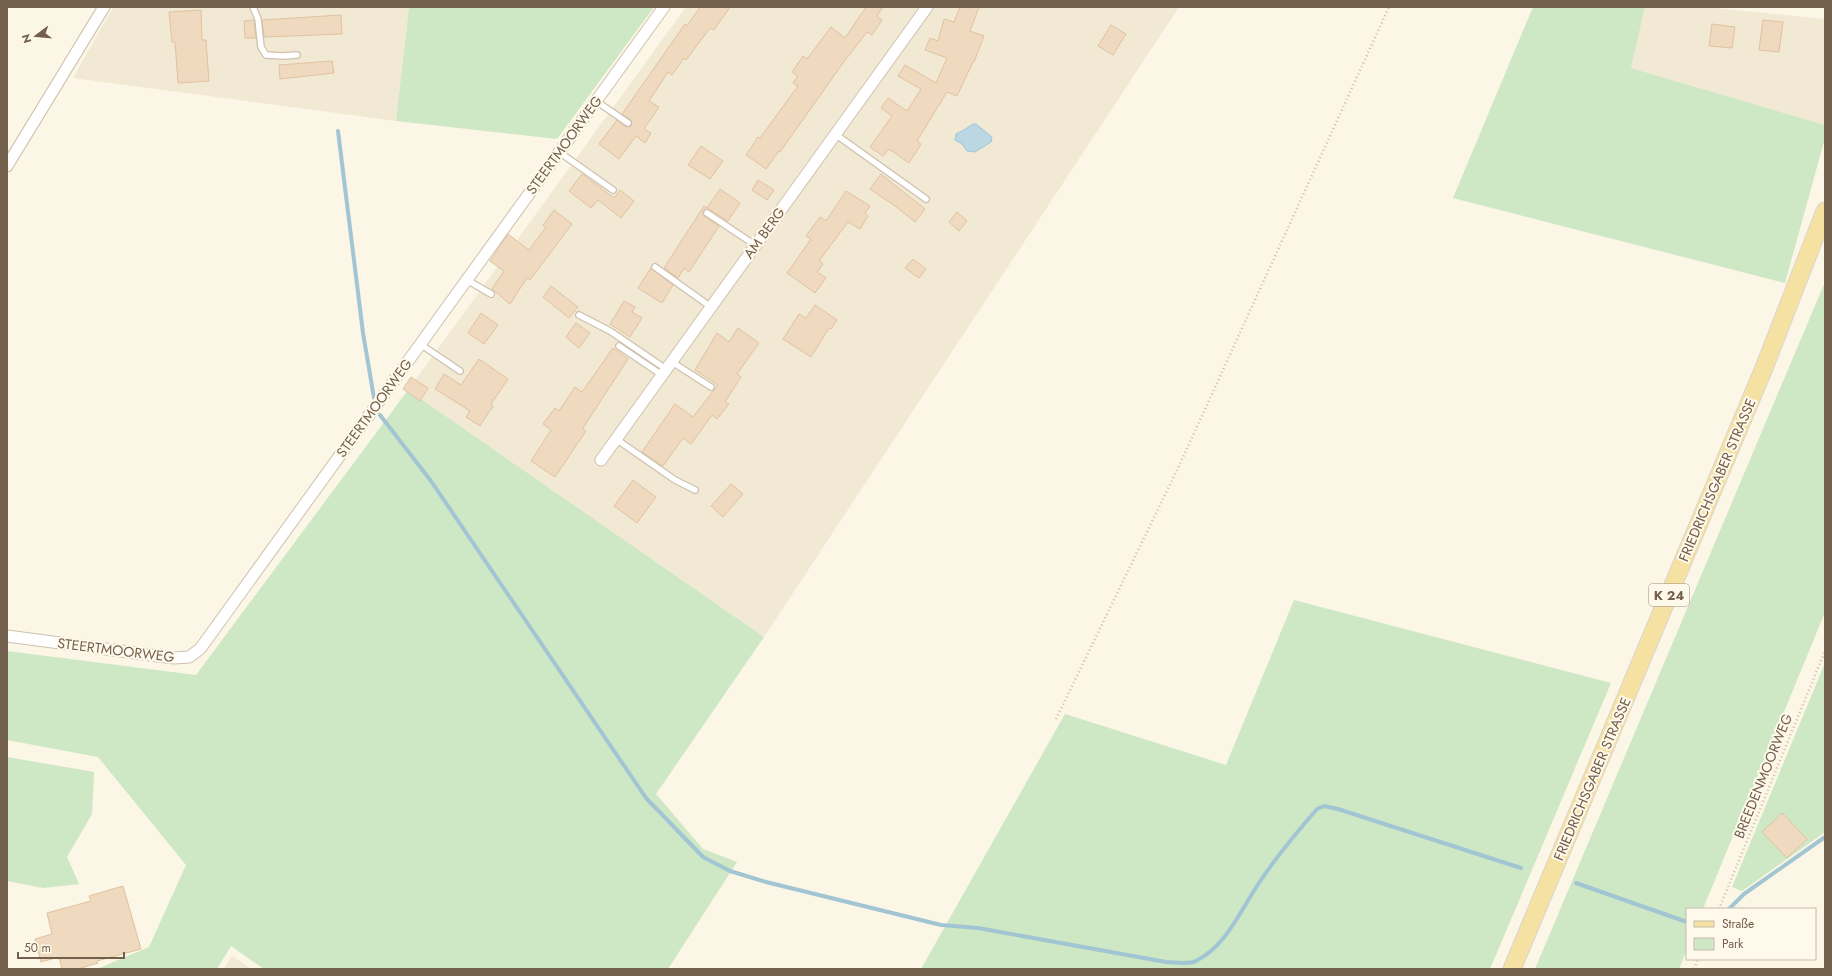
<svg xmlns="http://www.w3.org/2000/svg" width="1832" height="976" font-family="Jost,sans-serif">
	<rect width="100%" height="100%" fill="#fbf6e5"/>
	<g fill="#f2e9d4">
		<path d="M113,7H409L396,121L73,78Z"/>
		<path d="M686,7H1179L764,637L408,390Z"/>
		<path d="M1645,7H1704L1825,19V125L1631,68Z"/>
		<path d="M232,956L251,969H224Z"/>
	</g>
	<g fill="#cee7c5">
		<path d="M409,7H654L557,139L396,121Z"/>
		<path d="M1533,7H1645L1631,68L1825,125V138L1785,283L1453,198Z"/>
		<path d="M1825,282V612L1703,909H1687V949L1679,969H1535Z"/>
		<path d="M408,390L764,637L656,794L703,849L737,862L668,969H264L231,946L217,969H97L149,947L186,865L98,757L7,740V651L196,675Z"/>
		<path d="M1294,600L1611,683L1490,969H921L1065,714L1226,765Z"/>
		<path d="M1825,663V832L1742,891L1732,887Z"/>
		<path d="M7,757L94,772L92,814L67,857L79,884L43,888L7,881Z"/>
	</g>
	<path fill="#bbd7e3" stroke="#a2c5d4" d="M973,124H976L992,137L991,142L975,152L967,151L962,144L955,140L956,134L964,130Z"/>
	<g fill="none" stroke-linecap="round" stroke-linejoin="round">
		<g stroke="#a2c5d4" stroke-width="4">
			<path d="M338,131L363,333L374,398"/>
			<path d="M380,415L431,481L646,798L703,857L730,871L766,882L941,925L978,928L1166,962C1174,962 1189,965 1196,961C1227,945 1240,911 1259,883C1276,857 1297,832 1317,809L1324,806L1338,809L1521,868"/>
			<path d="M1576,883L1687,922"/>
			<path d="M1729,909L1744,894L1825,837"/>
		</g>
	</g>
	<g fill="#efd9bf" stroke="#e0c2a0">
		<path d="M700,7H730L714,30L710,28L686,60L684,58L672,75L668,72L649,101L659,107L644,129L651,133L645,143L636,136L619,159L599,144L617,120L626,127L631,126L632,121L622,114L685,24L687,26Z"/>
		<path d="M866,7H883L877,16L882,20L872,35L867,32L843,63L780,152L779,151L766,169L746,155L758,137L760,138L798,86L793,83L798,76L792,72L803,56L807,59L831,27L845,38Z"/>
		<path d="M960,7H979L970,31L984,36L974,62H973L957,96L947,92L917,141L921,144L909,163L889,149L883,156L870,147L892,116L881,108L888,98L907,111L921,89L898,76L905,65L936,83L947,58L925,50L930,38L938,41L944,19L954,22Z"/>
		<path d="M201,10L202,40H206L209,81L178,83L175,42H172L169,12Z"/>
		<path d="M341,15L342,34L264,37L262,20Z"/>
		<path d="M254,20L256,38H245L244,21Z"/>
		<path d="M1763,20L1783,22L1779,52L1759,50Z"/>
		<path d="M1712,24L1735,27L1732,48L1709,46Z"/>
		<path d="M1111,25L1126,34L1113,55L1098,46Z"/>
		<path d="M332,61L334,73L280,79L279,65Z"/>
		<path d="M701,146L723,161L710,179L688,165Z"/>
		<path d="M582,174L614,198L620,190L634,201L621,218L598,200L591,208L569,191Z"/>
		<path d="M881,174L925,209L915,222L895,206L870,189Z"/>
		<path d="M758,180L774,190L767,200L752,190Z"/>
		<path d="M720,189L740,203L728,221L709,209L704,210V216L719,226L689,272L684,268L678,278L664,268L704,206L707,208Z"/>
		<path d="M846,191L870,206L865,213L868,216L860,229L848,222L819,261L823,264L817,272L826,278L815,293L787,273L811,239L806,236L820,217L826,221Z"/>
		<path d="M554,210L572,224L530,280L527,278L510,304L492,289L504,271L490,261L508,234L529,250L546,227L543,225Z"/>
		<path d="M957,212L967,221L959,231L949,222Z"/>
		<path d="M913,259L926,269L919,278L905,268Z"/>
		<path d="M651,268L673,285L662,303L638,288Z"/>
		<path d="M551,286L578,307L569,318L543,297Z"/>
		<path d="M624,301L635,307L632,312L642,318L630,337L610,324Z"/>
		<path d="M815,305L837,320L831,329L829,328L811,357L783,339L799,314L806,318Z"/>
		<path d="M481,313L498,325L484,344L468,333Z"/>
		<path d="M576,323L590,333L579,348L566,337Z"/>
		<path d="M738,328L759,343L737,374L741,377L725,402L729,404L717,419L712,415L691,444L683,438L663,466L642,452L675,404L693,417L718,385L695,370L717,333L729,342Z"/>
		<path d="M613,348L628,359L583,428L586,431L555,477L531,461L551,430L543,424L555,408L559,411L575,387L582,392Z"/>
		<path d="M479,359L508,379L491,404L493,406L480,426L466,417L470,411L435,389L444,374L461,385Z"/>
		<path d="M411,377L428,388L420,401L403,389Z"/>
		<path d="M633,480L656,497L637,523L614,506Z"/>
		<path d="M731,484L743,494L723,517L711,506Z"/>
		<path d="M1782,813L1807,839L1787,858L1762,832Z"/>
		<path d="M123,886L141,949L97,961L98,963L78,969H62L59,957L41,962L35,939L52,934L47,913L91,901L89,896Z"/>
	</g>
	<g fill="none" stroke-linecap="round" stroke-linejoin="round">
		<g stroke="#cec1af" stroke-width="8">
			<g id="lane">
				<path d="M253,7L258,19L261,47L266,55L283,56L297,55"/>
				<path d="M596,101L628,123"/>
				<path d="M835,134L926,199"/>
				<path d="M559,152L613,190"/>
				<path d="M707,213L755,245"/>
				<path d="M655,267L711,307"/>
				<path d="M467,280L491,294"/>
				<path d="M579,315L610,331L666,369"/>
				<path d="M420,344L460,371"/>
				<path d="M619,346L662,375"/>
				<path d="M672,362L711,387"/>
				<path d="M616,439L675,480L695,490"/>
			</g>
		</g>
		<g stroke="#cec1af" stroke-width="13">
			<g id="street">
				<path d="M7,166L104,7"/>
				<path d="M601,460L927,7"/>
				<path d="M7,636L174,658L189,657L200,649L664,7"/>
			</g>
		</g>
		<g stroke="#dad5d0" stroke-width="19">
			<path id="primary" d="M1512,969L1764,368L1825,211"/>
		</g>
		<g stroke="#d3bca2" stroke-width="2.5" stroke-dasharray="1 3" stroke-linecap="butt">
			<path d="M1056,719L1179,466L1389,7"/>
			<path d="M1719,909L1825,651"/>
			<path d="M1694,969L1698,959"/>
		</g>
		<use href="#lane" stroke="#fff" stroke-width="5.5"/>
		<use href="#street" stroke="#fff" stroke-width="11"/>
		<use href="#primary" stroke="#f5e2a2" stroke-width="17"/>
	</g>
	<g text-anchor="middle" stroke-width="4" stroke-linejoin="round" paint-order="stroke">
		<rect fill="#fef9eb" stroke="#9c8d7c" stroke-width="1" x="1649" y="584" width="40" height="22" rx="3"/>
		<g font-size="13" font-weight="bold" fill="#725f4c">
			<text x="1669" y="600">K 24</text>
		</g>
		<g font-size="14" fill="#725f4c" stroke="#fef9eb">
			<text transform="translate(564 145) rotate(-54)" y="5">STEERTMOORWEG</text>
			<text transform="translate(764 233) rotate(-54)" y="5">AM BERG</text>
			<text transform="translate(374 408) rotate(-54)" y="5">STEERTMOORWEG</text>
			<text transform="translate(1717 480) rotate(-67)" y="5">FRIEDRICHSGABER STRASSE</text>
			<text transform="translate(116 650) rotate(7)" y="5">STEERTMOORWEG</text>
			<text transform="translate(1763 776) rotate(-68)" y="5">BREEDENMOORWEG</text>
			<text transform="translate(1592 779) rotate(-67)" y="5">FRIEDRICHSGABER STRASSE</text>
		</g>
	</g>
	<rect width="1832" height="976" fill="none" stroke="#725f4c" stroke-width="16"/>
	<rect x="1686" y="908" width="130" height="52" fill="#fef9eb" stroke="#c6bbab"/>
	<rect x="1694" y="921" width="20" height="6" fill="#f5e2a2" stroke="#c6bbab"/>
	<text x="1722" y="928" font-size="12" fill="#725f4c">Straße</text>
	<rect x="1694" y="938" width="20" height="12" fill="#cee7c5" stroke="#c6bbab"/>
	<text x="1722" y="948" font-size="12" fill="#725f4c">Park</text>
	<g transform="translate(36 36) rotate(254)" stroke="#fef9eb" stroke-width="3" paint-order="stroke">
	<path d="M0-3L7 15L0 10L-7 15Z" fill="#725f4c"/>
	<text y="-6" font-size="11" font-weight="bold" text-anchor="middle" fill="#725f4c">N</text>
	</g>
	<path d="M18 952v6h106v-6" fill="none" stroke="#725f4c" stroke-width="2"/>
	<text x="24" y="952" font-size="12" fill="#725f4c" stroke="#fef9eb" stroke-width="3" paint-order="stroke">50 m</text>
</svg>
